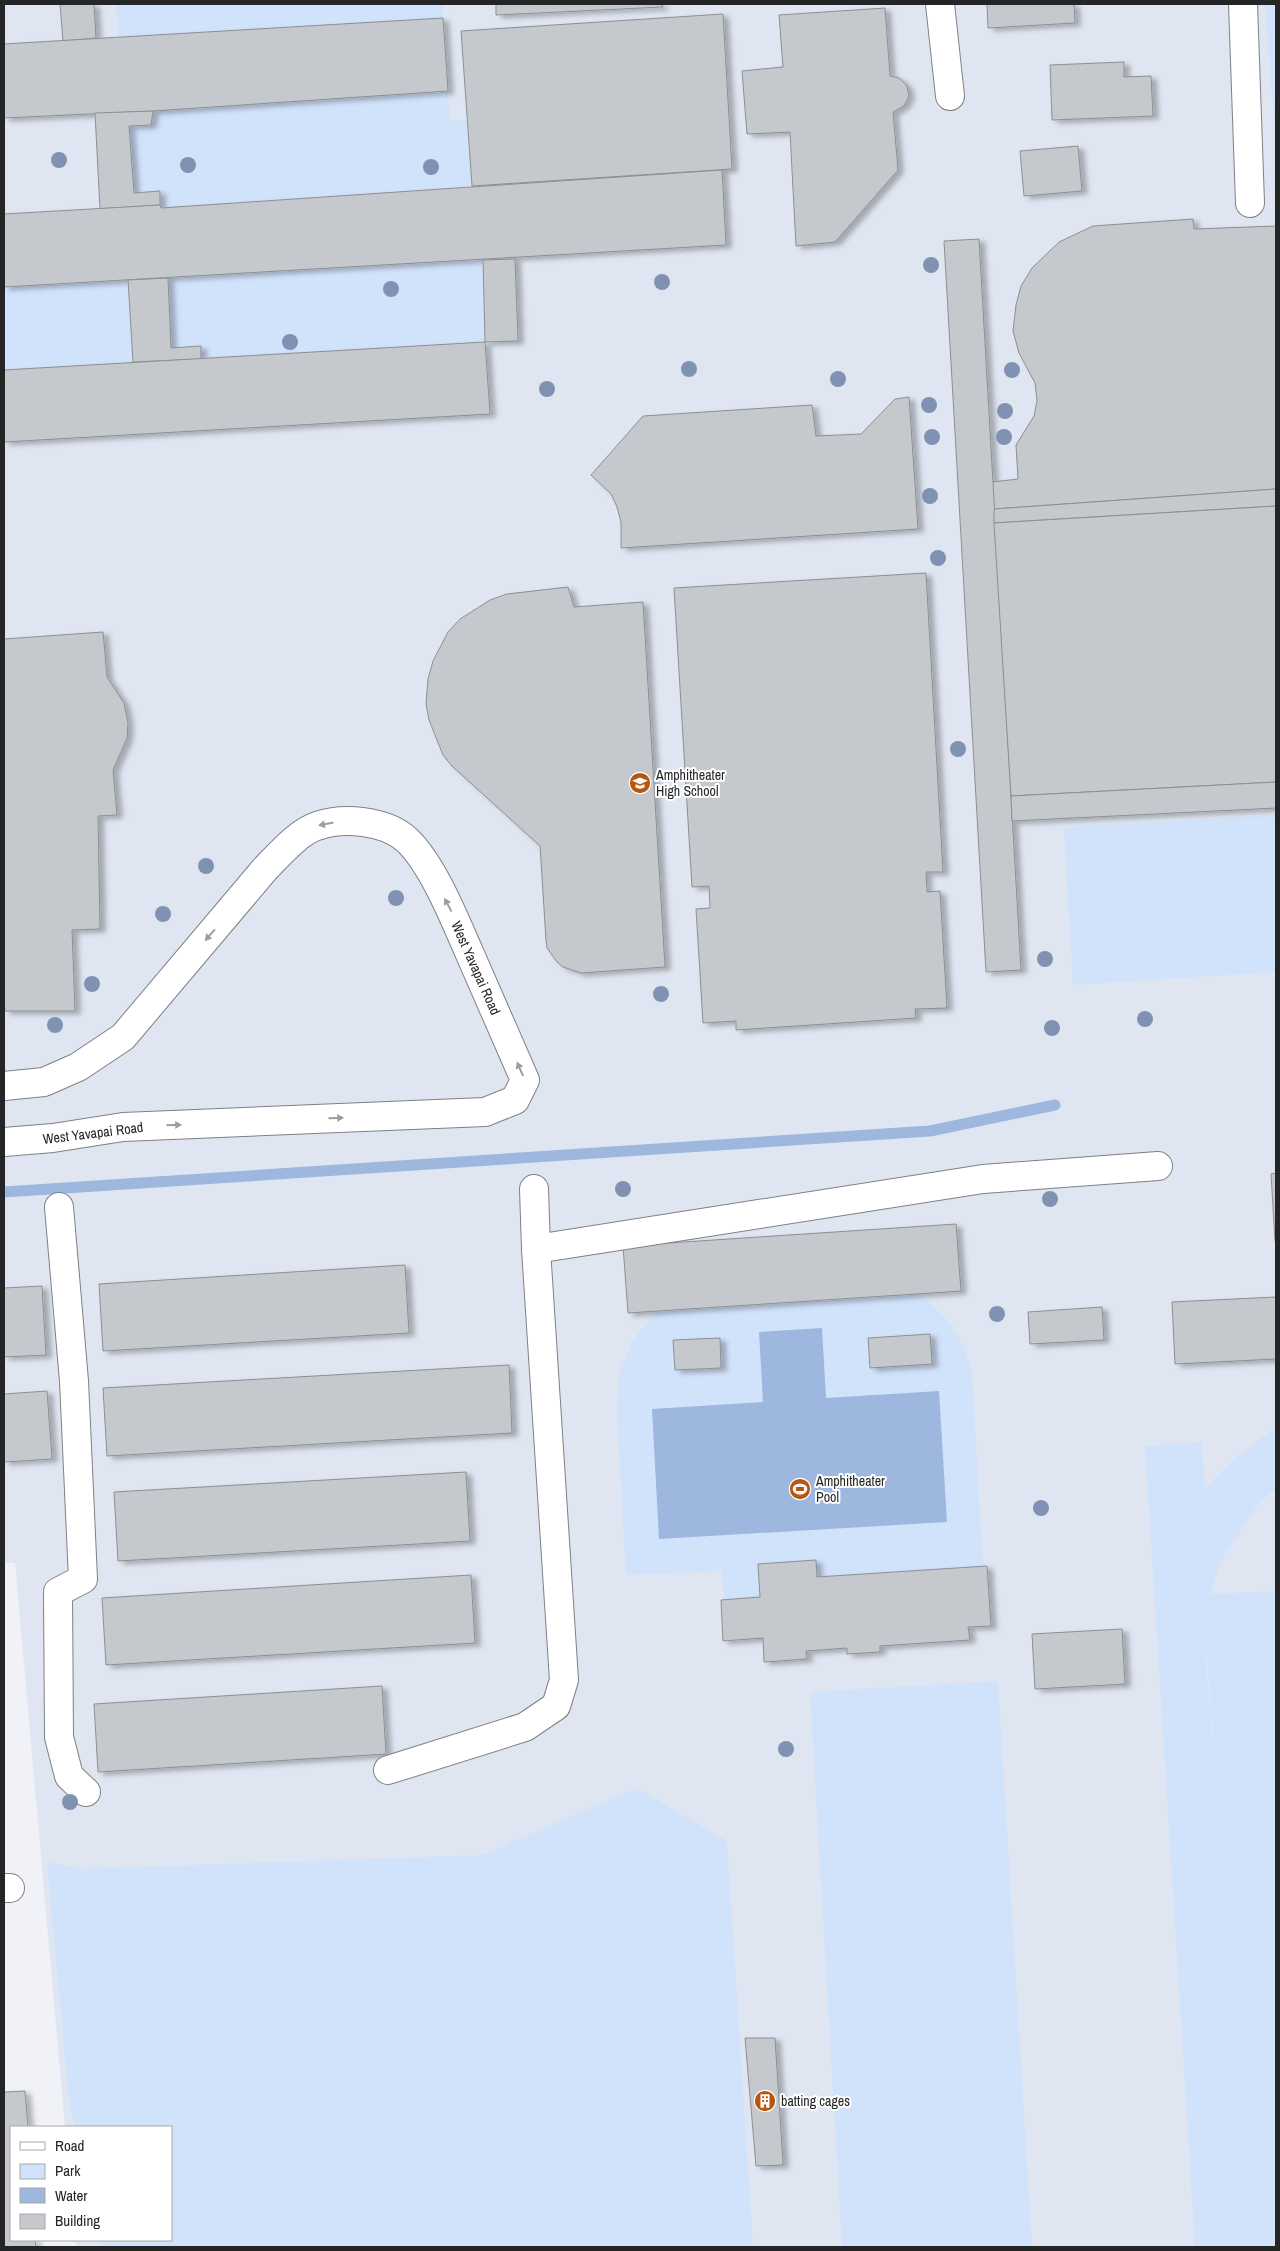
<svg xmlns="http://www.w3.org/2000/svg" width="1280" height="2251" font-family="'Archivo Narrow',sans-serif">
	<defs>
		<filter id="shadow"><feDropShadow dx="5.5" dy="3" stdDeviation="2.5" flood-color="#0004"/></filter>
	</defs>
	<rect width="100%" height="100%" fill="#f0f2f7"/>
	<path fill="#dfe6f1" d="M4,4H1276V2247H76L75,2240H171V2127H65L15,1563H4Z"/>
	<g fill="#d1e2fb" fill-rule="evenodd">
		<path d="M116,4H443V18L119,37Z"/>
		<path d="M1265,4H1276V146Z"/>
		<path d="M448,91L450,121L467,120L472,186L161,208L160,191L134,193L129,126L153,125V111Z"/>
		<path d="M483,260L485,342L201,359L200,345L171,348L168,278Z"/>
		<path d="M128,280L133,362L4,370V287Z"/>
		<path d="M1276,815V972L1073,985L1064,828Z"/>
		<path d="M903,1283C940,1307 962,1330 972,1374L983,1566H987L991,1626L969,1627L970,1640L880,1646V1652L847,1654L846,1648L806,1651L807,1659L764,1662L762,1638L723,1641L721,1600H724L722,1571L626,1575L617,1412L619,1375L632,1342L651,1317L672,1301Z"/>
		<path d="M1276,1428V1489L1260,1501L1219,1564L1211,1594L1276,1591V2247H1195L1145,1446L1202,1442L1205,1489C1228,1463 1248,1447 1276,1428ZM1206,1648L1227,1907V1908L1205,1652Z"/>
		<path d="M998,1681L1032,2247H842L810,1692Z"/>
		<path d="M637,1788L727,1841L753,2247H102L101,2240H171V2127H75L69,2100L47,1862L82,1869L483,1855Z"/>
	</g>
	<path fill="#9db7df" d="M822,1328L826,1398L939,1391L947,1522L659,1539L652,1409L763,1402L759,1332Z"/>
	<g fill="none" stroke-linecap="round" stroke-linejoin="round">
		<path stroke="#9db7df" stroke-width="11" d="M4,1192L930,1131L1055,1105"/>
	</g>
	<g fill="#c5c8cc" stroke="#8d8f93" filter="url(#shadow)">
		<path d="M60,4H94L96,38L63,41Z"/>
		<path d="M496,4H662L663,7L496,15Z"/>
		<path d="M987,4H1074L1075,23L988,28Z"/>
		<path d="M885,8L890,76L899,78L907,86L909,96L904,106L893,112L898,170L835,242L796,246L790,132L747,134L742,71L783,67L779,15Z"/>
		<path d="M723,14L732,169L472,186L461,31Z"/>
		<path d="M443,18L448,91L153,111L4,118V44Z"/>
		<path d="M1124,62V77L1151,76L1153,116L1052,120L1050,65Z"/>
		<path d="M153,111L151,125L129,126L134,193L160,191V205L100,209L95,113Z"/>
		<path d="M1078,146L1082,191L1024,196L1020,151Z"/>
		<path d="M722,170L726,245L4,287V214L160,205L161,208Z"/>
		<path d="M1193,219L1194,229L1276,226V489L994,509L992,482L1018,479L1016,445L1034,416L1037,401L1035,383L1019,353L1013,331L1016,305L1021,286L1032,268L1059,242L1093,226Z"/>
		<path d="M979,239L1021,970L986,972L944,241Z"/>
		<path d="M515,259L518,341L485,342L483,260Z"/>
		<path d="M168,278L171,348L201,346V359L133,362L128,280Z"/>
		<path d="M485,342L490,414L4,442V370Z"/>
		<path d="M909,397L918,529L621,548V522L617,507L611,494L591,475L643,416L812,405L816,436L861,434L895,399Z"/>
		<path d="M1276,489V506L994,523V509Z"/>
		<path d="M1276,506V782L1011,796L994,523Z"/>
		<path d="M926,573L943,872H926L927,892L940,891L947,1008L915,1009L916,1018L736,1030V1021L703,1023L696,909L710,908L709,886L692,887L674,588Z"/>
		<path d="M568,587L574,607L643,602L665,967L581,973L563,967L557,962L547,948L546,940L540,846L452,766L443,755L429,720L426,704L428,679L433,661L448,632L460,619L490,600L507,594Z"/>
		<path d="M103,632L107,677L124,703L128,723L127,738L113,770L117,815L98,816L100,929L72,930L75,1011H4V639Z"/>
		<path d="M1276,782V808L1012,821L1011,796Z"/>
		<path d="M1276,1173V1241H1275L1271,1174Z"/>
		<path d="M956,1224L961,1291L628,1313L623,1246Z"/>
		<path d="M405,1265L409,1333L103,1351L99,1284Z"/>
		<path d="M42,1286L46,1355L4,1357V1288Z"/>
		<path d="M1276,1297V1359L1175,1364L1172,1302Z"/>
		<path d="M1102,1307L1104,1340L1030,1344L1028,1312Z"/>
		<path d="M930,1334L932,1364L870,1368L868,1338Z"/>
		<path d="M720,1338L721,1368L675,1370L673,1340Z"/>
		<path d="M509,1365L512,1433L107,1456L103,1388Z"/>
		<path d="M47,1391L52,1459L4,1462V1394Z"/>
		<path d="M466,1472L470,1541L118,1561L114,1492Z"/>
		<path d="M816,1560L817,1577L987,1566L991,1626L968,1627L970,1640L880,1646V1652L847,1654V1648L806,1651L807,1659L764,1662L763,1638L723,1641L721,1600L760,1597L758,1564Z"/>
		<path d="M471,1575L475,1643L106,1665L102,1598Z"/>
		<path d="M1122,1629L1125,1684L1035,1689L1032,1634Z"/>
		<path d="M382,1686L386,1754L98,1772L94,1704Z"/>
		<path d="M745,2038H775L783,2165L756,2166Z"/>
		<path d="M25,2091L28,2127H11V2240H35L36,2247H4V2092Z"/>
	</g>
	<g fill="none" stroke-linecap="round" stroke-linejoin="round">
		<g stroke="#7e8184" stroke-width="30">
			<g id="minor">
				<path d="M940,4L950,96"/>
				<path d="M1243,4L1250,203"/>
				<path d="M4,1086L44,1082L78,1067L123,1037L265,869C278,856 298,832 317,826C343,817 385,820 407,840C433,865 454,918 469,952C488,995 506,1037 525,1080L515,1100L485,1112L123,1127L53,1138L4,1142"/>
				<path d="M59,1207L74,1381L83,1579L58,1592L59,1737L69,1776L86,1792"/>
				<path d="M536,1249L983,1179L1158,1166"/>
				<path d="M388,1770L525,1727L556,1706L564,1680L536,1249L534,1189"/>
				<path d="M4,1888H10"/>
			</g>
		</g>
		<use href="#minor" stroke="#fff" stroke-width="28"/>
	</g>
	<g fill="#8092b1">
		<circle cx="59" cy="160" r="8"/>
		<circle cx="188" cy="165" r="8"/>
		<circle cx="431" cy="167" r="8"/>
		<circle cx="931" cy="265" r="8"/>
		<circle cx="662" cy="282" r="8"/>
		<circle cx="391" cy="289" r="8"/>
		<circle cx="290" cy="342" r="8"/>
		<circle cx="689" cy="369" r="8"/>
		<circle cx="1012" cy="370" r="8"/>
		<circle cx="838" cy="379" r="8"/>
		<circle cx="547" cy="389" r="8"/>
		<circle cx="929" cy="405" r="8"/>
		<circle cx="1005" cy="411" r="8"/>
		<circle cx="932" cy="437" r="8"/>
		<circle cx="1004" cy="437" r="8"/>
		<circle cx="930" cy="496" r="8"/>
		<circle cx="938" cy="558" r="8"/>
		<circle cx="958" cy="749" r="8"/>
		<circle cx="206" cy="866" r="8"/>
		<circle cx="396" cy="898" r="8"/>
		<circle cx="163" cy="914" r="8"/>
		<circle cx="1045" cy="959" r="8"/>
		<circle cx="92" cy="984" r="8"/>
		<circle cx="661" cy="994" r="8"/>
		<circle cx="1145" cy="1019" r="8"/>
		<circle cx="55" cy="1025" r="8"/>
		<circle cx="1052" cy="1028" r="8"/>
		<circle cx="623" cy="1189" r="8"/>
		<circle cx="1050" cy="1199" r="8"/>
		<circle cx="997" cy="1314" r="8"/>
		<circle cx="1041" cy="1508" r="8"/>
		<circle cx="786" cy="1749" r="8"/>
		<circle cx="70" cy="1802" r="8"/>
	</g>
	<defs><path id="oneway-solid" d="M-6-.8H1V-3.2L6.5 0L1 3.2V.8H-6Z" transform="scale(1.25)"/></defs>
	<g fill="#9c9d9e">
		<use href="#oneway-solid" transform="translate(326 824) rotate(169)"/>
		<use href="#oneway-solid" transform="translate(448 905) rotate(-118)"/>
		<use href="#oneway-solid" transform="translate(210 935) rotate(131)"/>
		<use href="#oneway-solid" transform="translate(520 1069) rotate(-114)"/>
		<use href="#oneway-solid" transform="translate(336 1118) rotate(-2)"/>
		<use href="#oneway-solid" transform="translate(174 1125) rotate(-2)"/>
	</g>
	<defs>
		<g id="school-disc" transform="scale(1.125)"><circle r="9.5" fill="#b65610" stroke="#fff"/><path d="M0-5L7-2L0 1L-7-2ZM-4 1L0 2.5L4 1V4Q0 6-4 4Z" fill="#fff"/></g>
		<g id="stadium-disc" transform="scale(1.125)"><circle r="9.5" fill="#b65610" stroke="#fff"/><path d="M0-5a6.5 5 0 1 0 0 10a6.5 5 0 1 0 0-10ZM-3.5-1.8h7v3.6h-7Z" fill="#fff"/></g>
		<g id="building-disc" transform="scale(1.125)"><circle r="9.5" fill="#b65610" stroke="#fff"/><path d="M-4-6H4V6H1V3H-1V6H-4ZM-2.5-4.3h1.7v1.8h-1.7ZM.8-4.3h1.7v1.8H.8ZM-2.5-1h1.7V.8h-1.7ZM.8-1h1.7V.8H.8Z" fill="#fff"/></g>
	</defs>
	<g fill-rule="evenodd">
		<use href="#school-disc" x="640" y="783"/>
		<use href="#stadium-disc" x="800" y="1489"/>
		<use href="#building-disc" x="765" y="2101"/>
	</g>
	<g text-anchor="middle" stroke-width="4" stroke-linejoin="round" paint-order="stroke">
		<g font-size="14" fill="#242527" stroke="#fff" text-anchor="start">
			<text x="656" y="780">Amphitheater<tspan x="656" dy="16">High School</tspan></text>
			<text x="816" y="1486">Amphitheater<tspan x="816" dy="16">Pool</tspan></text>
			<text x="781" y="2106">batting cages</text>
		</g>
		<g font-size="14" fill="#242527" stroke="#fff">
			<text transform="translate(476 968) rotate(66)" y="5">West Yavapai Road</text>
			<text transform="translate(93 1133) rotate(-7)" y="5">West Yavapai Road</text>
		</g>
	</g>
	<rect width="1280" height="2251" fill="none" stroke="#242527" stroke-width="10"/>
	<rect x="10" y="2126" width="162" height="115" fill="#ffffff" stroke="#a7a8a9"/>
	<rect x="20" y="2142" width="25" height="8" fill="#ffffff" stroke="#a7a8a9"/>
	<text x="55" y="2151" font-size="15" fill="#242527">Road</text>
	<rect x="20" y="2164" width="25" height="15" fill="#d1e2fb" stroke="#a7a8a9"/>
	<text x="55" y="2176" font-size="15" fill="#242527">Park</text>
	<rect x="20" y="2188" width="25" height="15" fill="#9db7df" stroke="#a7a8a9"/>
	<text x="55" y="2201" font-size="15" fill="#242527">Water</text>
	<rect x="20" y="2214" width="25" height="15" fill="#c5c8cc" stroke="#a7a8a9"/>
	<text x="55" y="2226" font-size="15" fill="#242527">Building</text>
</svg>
